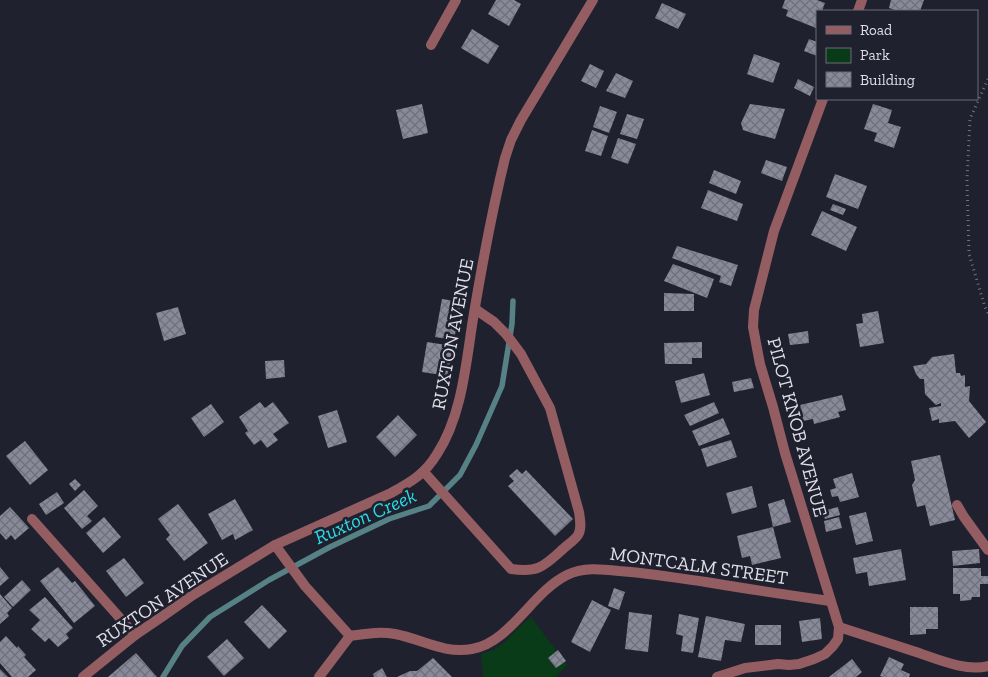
<svg xmlns="http://www.w3.org/2000/svg" width="988" height="677" font-family="'Zilla Slab',serif">
	<defs>
		<pattern id="building-cross-hatch" width="8" height="8" patternUnits="userSpaceOnUse" patternTransform="scale(1.25)"><rect width="8" height="8" fill="#888999"/><path d="M0 0l8 8M0 8l8-8" fill="none" stroke="#70707c"/></pattern>
	</defs>
	<rect width="100%" height="100%" fill="#20212e"/>
	<path fill="#093b18" d="M531,617L567,665L556,677H483L481,654L493,650L504,643L517,629Z"/>
	<g fill="none" stroke-linecap="round" stroke-linejoin="round">
		<path stroke="#568286" stroke-width="5.5" d="M163,677L182,646L210,617L269,580L330,547L389,519L429,506L460,475L476,445L502,386L512,324L513,301"/>
	</g>
	<g fill="url(#building-cross-hatch)">
		<path d="M496,0H514L521,4L509,26L488,14Z"/>
		<path d="M785,0H817L825,3L822,11H817V24L816,28L786,16L788,10L782,8Z"/>
		<path d="M891,0H924L920,11H898L889,8Z"/>
		<path d="M662,3L686,14L678,29L655,18Z"/>
		<path d="M472,29L499,46L488,64L461,48Z"/>
		<path d="M809,39L817,42V56L804,51Z"/>
		<path d="M754,54L780,63L773,83L747,74Z"/>
		<path d="M590,64L604,71L596,88L581,81Z"/>
		<path d="M616,73L633,81L625,98L606,91Z"/>
		<path d="M798,79L814,87L810,96L794,88Z"/>
		<path d="M422,104L428,133L403,139L396,110Z"/>
		<path d="M750,104L785,109L775,139L752,133L743,130L741,123Z"/>
		<path d="M873,104L892,110L888,123L901,127L894,148L874,141L877,133L864,129Z"/>
		<path d="M600,106L617,112L609,133L593,127Z"/>
		<path d="M627,114L644,119L637,139L620,134Z"/>
		<path d="M592,130L608,136L601,156L585,151Z"/>
		<path d="M618,138L636,144L628,164L611,158Z"/>
		<path d="M766,160L787,167L782,181L761,173Z"/>
		<path d="M714,170L741,181L736,194L709,183Z"/>
		<path d="M835,174L867,186L858,209L826,197Z"/>
		<path d="M708,190L743,204L737,221L701,208Z"/>
		<path d="M833,204L846,209L843,215L830,210Z"/>
		<path d="M822,211L857,227L846,251L811,235Z"/>
		<path d="M677,246L738,265L731,286L719,282L721,276L672,258Z"/>
		<path d="M673,264L714,279L707,298L664,281Z"/>
		<path d="M664,293L694,294V311H664Z"/>
		<path d="M442,299L461,302L454,340L435,337Z"/>
		<path d="M178,307L186,334L164,341L156,313Z"/>
		<path d="M878,311L884,343L860,347L856,324L863,323L862,314Z"/>
		<path d="M808,331L809,343L790,345L788,334Z"/>
		<path d="M427,342L453,346L448,376L422,372Z"/>
		<path d="M702,342V358H692V364H665L664,343Z"/>
		<path d="M954,354L956,373H960L961,376L965,375V387L970,386L969,401L986,422L969,438L955,421L939,423V419L932,421L929,408L941,406V403L936,405L925,394L924,379H920L916,374L913,366L926,364L932,357Z"/>
		<path d="M284,360L285,377L266,379L265,361Z"/>
		<path d="M704,373L710,395L681,403L675,381Z"/>
		<path d="M751,378L754,388L734,392L732,382Z"/>
		<path d="M842,395L846,410L838,412L840,417L814,424L813,419L803,421L800,405Z"/>
		<path d="M260,402L265,408L273,402L289,423L273,434L278,440L267,448L261,440L254,445L245,433L248,431L239,417Z"/>
		<path d="M714,402L719,413L690,426L684,415Z"/>
		<path d="M211,404L224,422L204,437L191,418Z"/>
		<path d="M337,410L347,442L328,448L318,416Z"/>
		<path d="M398,415L417,435L395,457L376,437Z"/>
		<path d="M723,418L730,434L699,446L692,431Z"/>
		<path d="M731,440L737,457L707,467L701,449Z"/>
		<path d="M25,441L48,470L30,485L6,456Z"/>
		<path d="M940,455L955,520L930,526L925,505L917,507L912,485L915,480L911,461Z"/>
		<path d="M517,469L522,474L526,470L573,519L555,536L508,486L514,481L509,476Z"/>
		<path d="M852,473L859,497L840,502L838,496L832,497L830,490L836,488L833,479Z"/>
		<path d="M75,479L81,485L75,491L69,484Z"/>
		<path d="M752,486L757,507L732,514L726,493Z"/>
		<path d="M84,490L98,506L87,516L92,521L82,529L64,508Z"/>
		<path d="M57,492L64,503L46,515L39,504Z"/>
		<path d="M235,499L253,530L235,540L233,534L222,540L208,514Z"/>
		<path d="M784,499L791,522L773,527L768,504Z"/>
		<path d="M178,504L208,543L184,561L166,539L170,535L158,519Z"/>
		<path d="M10,507L29,528L15,540L11,535L6,540L0,533V516Z"/>
		<path d="M838,507L840,515L825,519L822,511Z"/>
		<path d="M866,512L873,541L856,545L849,516Z"/>
		<path d="M104,517L121,537L103,553L86,533Z"/>
		<path d="M839,517L842,528L826,532L824,521Z"/>
		<path d="M773,527L781,558L752,565L750,556L742,558L737,536Z"/>
		<path d="M901,549L906,580L869,586L867,572L856,574L853,558Z"/>
		<path d="M979,549L980,563L953,566L952,551Z"/>
		<path d="M124,558L144,583L126,597L106,571Z"/>
		<path d="M0,567L9,578L0,586Z"/>
		<path d="M58,567L72,583L75,581L95,606L74,623L40,581Z"/>
		<path d="M953,568H981V576H988V584H980V597H972L971,600L960,601V594H953Z"/>
		<path d="M22,580L31,590L13,607L4,597Z"/>
		<path d="M614,588L625,592L619,610L608,606Z"/>
		<path d="M0,594L12,608L7,613L9,616L0,624Z"/>
		<path d="M45,597L73,628L66,634L69,638L58,647L49,638L45,642L31,629L40,620L29,610Z"/>
		<path d="M592,600L611,610L590,652L571,642Z"/>
		<path d="M262,605L287,631L269,649L244,622Z"/>
		<path d="M910,607H938V629H926V634L910,635Z"/>
		<path d="M629,612L652,615L648,652L625,649Z"/>
		<path d="M679,614L699,618L693,653L681,651L683,636L676,634Z"/>
		<path d="M706,616L745,624L741,642L725,640L721,661L698,657Z"/>
		<path d="M820,618L822,639L802,642L799,621Z"/>
		<rect x="755" y="625" width="26" height="20"/>
		<path d="M6,636L17,648L18,646L26,655L24,657L36,670L28,677H12L0,663V642Z"/>
		<path d="M227,639L244,658L224,676L207,657Z"/>
		<path d="M558,650L566,661L556,668L548,658Z"/>
		<path d="M136,653L157,677H108Z"/>
		<path d="M889,657L904,664L901,670L910,674L909,677H883L880,676Z"/>
		<path d="M433,658L452,677H397L410,671H417Z"/>
		<path d="M852,659L862,672L856,677H829Z"/>
		<path d="M382,668L387,677H374L373,674Z"/>
		<path d="M0,669L8,677H0Z"/>
	</g>
	<g fill="none" stroke-linecap="round" stroke-linejoin="round">
		<path stroke="#72737e" stroke-width="3" stroke-dasharray="1 4" stroke-linecap="butt" d="M988,79L970,119L967,180L969,254L985,307L988,313"/>
		<g stroke="#945d62" stroke-width="10">
			<path d="M858,11L862,0"/>
			<path d="M431,45L456,0"/>
			<path d="M424,472L511,569C538,573 543,567 563,549C567,545 575,540 578,535C582,529 580,519 579,512L550,408L521,354L506,334L494,322L475,309"/>
			<path d="M957,505L964,517L988,550"/>
			<path d="M32,519L135,635"/>
			<path d="M275,545L305,586L350,636L319,677"/>
			<path d="M839,627C863,635 888,643 913,651C935,658 965,672 988,666"/>
			<path d="M350,636C365,634 379,631 395,634C422,639 443,654 472,649C510,643 532,592 567,575C583,567 601,569 619,571C648,573 677,578 706,582C747,589 788,595 830,601"/>
			<path d="M717,677L745,668L778,664L789,665L799,664L814,659L825,654L833,646L838,639L839,627L785,453L773,407L760,364L753,327L754,310L774,231L823,99"/>
		</g>
		<path stroke="#945d62" stroke-width="10" d="M83,677L135,635L163,616L193,595L275,545L391,493C411,482 425,474 437,454C462,416 466,363 473,319C482,265 492,211 505,158L511,140L521,120L593,0"/>
	</g>
	<g text-anchor="middle" stroke-width="5" stroke-linejoin="round" paint-order="stroke">
		<g font-size="19" fill="#dedfe7" stroke="#20212e">
			<text transform="translate(452 334) rotate(-79)" y="7">RUXTON AVENUE</text>
			<text transform="translate(798 427) rotate(75)" y="7">PILOT KNOB AVENUE</text>
			<text transform="translate(699 565) rotate(8)" y="7">MONTCALM STREET</text>
			<text transform="translate(162 599) rotate(-34)" y="7">RUXTON AVENUE</text>
		</g>
		<g font-size="20" font-style="italic" fill="#29dde6" stroke="#20212e">
			<text transform="translate(365 516) rotate(-24)" y="7">Ruxton Creek</text>
		</g>
	</g>
	<rect x="816" y="10" width="162" height="90" fill="#20212e" stroke="#6c6d78"/>
	<rect x="826" y="26" width="25" height="8" fill="#945d62" stroke="#6c6d78"/>
	<text x="860" y="35" font-size="15" fill="#dedfe7">Road</text>
	<rect x="826" y="48" width="25" height="15" fill="#093b18" stroke="#6c6d78"/>
	<text x="860" y="60" font-size="15" fill="#dedfe7">Park</text>
	<rect x="826" y="72" width="25" height="15" fill="url(#building-cross-hatch)" stroke="#6c6d78"/>
	<text x="860" y="85" font-size="15" fill="#dedfe7">Building</text>
</svg>
